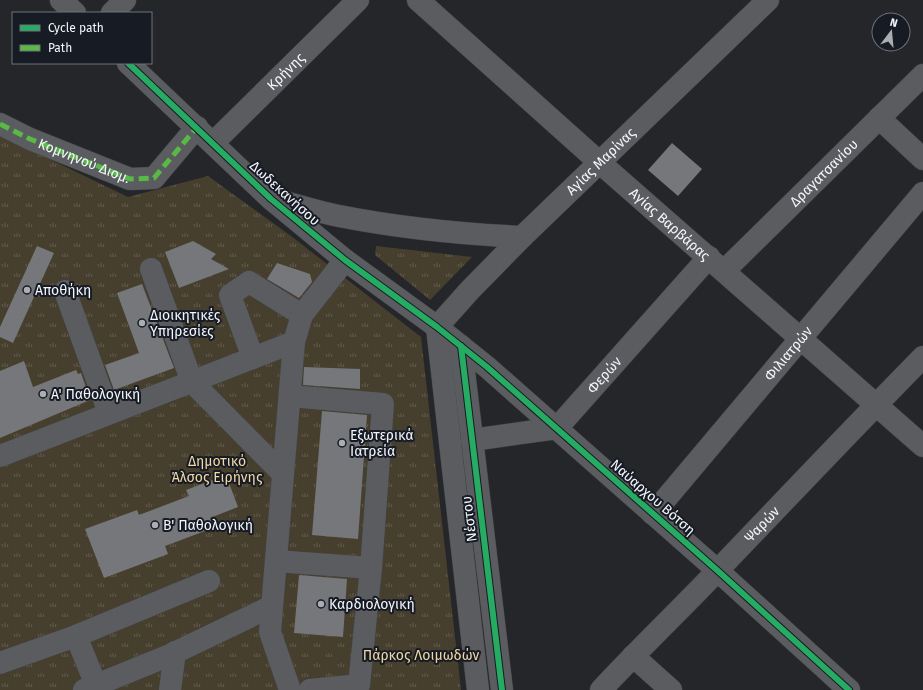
<svg xmlns="http://www.w3.org/2000/svg" width="923" height="690" font-family="'Fira Sans',sans-serif">
	<defs>
		<pattern id="park-tufts" width="24" height="20" patternUnits="userSpaceOnUse"><rect width="24" height="20" fill="#473f2e"/><path d="M3 7l-1-3M5 7V3M7 7l1-3M15 17l-1-3M17 17v-4M19 17l1-3" fill="none" stroke="#625b4d"/></pattern>
	</defs>
	<rect width="100%" height="100%" fill="#24262a"/>
	<g fill="url(#park-tufts)">
		<path d="M0,135L128,197L208,176L291,236L421,337L461,690H0Z"/>
		<path d="M376,246L472,257L430,300L375,255Z"/>
	</g>
	<g fill="#75777b">
		<path d="M672,143L702,169L678,196L648,170Z"/>
		<path d="M193,241L216,254L211,259L229,269L179,288L165,252Z"/>
		<path d="M37,246L54,253L13,343L0,337V327Z"/>
		<path d="M277,263L310,274L312,282L299,298L267,279Z"/>
		<path d="M142,284L174,368L114,390L105,365L139,353L117,293Z"/>
		<path d="M24,361L33,387L76,370L78,374L81,373L90,399H89L90,400L0,438V371Z"/>
		<path d="M304,367L360,369V389L303,385Z"/>
		<path d="M322,411L367,415L358,539L312,535Z"/>
		<path d="M226,475L238,507L210,518L213,528L165,546L168,554L104,578L85,529L137,510L139,515L189,496L186,490Z"/>
		<path d="M299,575L347,579L343,637L294,633Z"/>
	</g>
	<g fill="none" stroke-linecap="round" stroke-linejoin="round">
		<g stroke="#424346" stroke-width="23">
			<g id="minor">
				<path d="M61,0L75,13"/>
				<path id="s1" d="M418,0L599,162L923,446"/>
				<path d="M112,13L125,0"/>
				<path d="M128,63L271,199L345,260L437,327L487,367L718,571L849,690"/>
				<path d="M879,118L923,159"/>
				<path d="M0,124L30,139L130,179L154,178L197,127"/>
				<path id="s2" d="M213,143L358,0"/>
				<path d="M277,200C297,205 318,212 339,216C400,228 461,234 522,237"/>
				<path d="M151,269L192,382L283,474"/>
				<path id="s3" d="M724,271L923,75"/>
				<path d="M65,291L109,413"/>
				<path id="s4" d="M437,327L470,290L522,237L768,0"/>
				<path d="M437,327L478,690"/>
				<path d="M461,346L502,690"/>
				<path d="M253,358L230,295L249,282L302,315"/>
				<path d="M290,396L383,404L371,568L359,685L310,690"/>
				<path id="s5" d="M472,440L557,428L709,257"/>
				<path d="M0,456L294,342L302,315L345,260"/>
				<path id="s6" d="M653,514L923,193"/>
				<path d="M276,561L371,568"/>
				<path d="M76,636L96,685"/>
				<path d="M633,656L671,690"/>
				<path d="M0,663L76,636L209,581"/>
				<path d="M84,690L170,655L272,606"/>
				<path d="M170,690L175,652"/>
				<path d="M290,690L270,632L294,342"/>
				<path id="s7" d="M601,690C639,649 680,610 719,569C787,498 854,427 923,357"/>
			</g>
		</g>
		<use href="#minor" stroke="#5b5c5f" stroke-width="22"/>
		<path stroke="#58b947" stroke-width="5" stroke-dasharray="10 5" stroke-linecap="butt" id="s8" d="M0,124L30,139L130,179L154,178L197,127"/>
		<g stroke="#171b24" stroke-width="8">
			<g id="cycleway">
				<path d="M128,63L271,199L345,260L437,327L487,367L718,571L849,690"/>
				<path d="M461,346L502,690"/>
			</g>
		</g>
		<use href="#cycleway" stroke="#26ab63" stroke-width="6"/>
	</g>
	<g fill="#aaadb2" stroke="#171b24" stroke-width="1.5">
		<circle cx="27" cy="290" r="4"/>
		<circle cx="142" cy="323" r="4"/>
		<circle cx="43" cy="394" r="4"/>
		<circle cx="342" cy="443" r="4"/>
		<circle cx="155" cy="525" r="4"/>
		<circle cx="321" cy="604" r="4"/>
	</g>
	<g text-anchor="middle" stroke-width="4" stroke-linejoin="round" paint-order="stroke">
		<g font-size="14" fill="#f2f5fb" stroke="#171b24">
			<text dy="5" stroke="none"><textPath href="#s2" startOffset="102">Κρήνης</textPath></text>
			<text dy="5" stroke="none"><textPath href="#s8" startOffset="92">Κομνηνού Διομ.</textPath></text>
			<text dy="5" stroke="none"><textPath href="#s4" startOffset="233">Αγίας Μαρίνας</textPath></text>
			<text dy="5" stroke="none"><textPath href="#s3" startOffset="140">Δραγατσανίου</textPath></text>
			<text transform="translate(285 193) rotate(42)" y="5">Δωδεκανήσου</text>
			<text dy="5" stroke="none"><textPath href="#s1" startOffset="337">Αγίας Βαρβάρας</textPath></text>
			<text dy="5" stroke="none"><textPath href="#s6" startOffset="210">Φιλιατρών</textPath></text>
			<text dy="5" stroke="none"><textPath href="#s5" startOffset="157">Φερών</textPath></text>
			<text transform="translate(653 497) rotate(41)" y="5">Ναύαρχου Βότση</text>
			<text transform="translate(469 519) rotate(-97)" y="5">Νέστου</text>
			<text dy="5" stroke="none"><textPath href="#s7" startOffset="231">Ψαρών</textPath></text>
		</g>
		<g font-size="14" fill="#f2f5fb" stroke="#171b24" text-anchor="start">
			<text x="35" y="295">Αποθήκη</text>
			<text x="150" y="320">Διοικητικές<tspan x="150" dy="16">Υπηρεσίες</tspan></text>
			<text x="51" y="399">Α' Παθολογική</text>
			<text x="350" y="440">Εξωτερικά<tspan x="350" dy="16">Ιατρεία</tspan></text>
			<text x="163" y="530">Β' Παθολογική</text>
			<text x="329" y="609">Καρδιολογική</text>
		</g>
		<g font-size="14" fill="#f1d8a4" stroke="#171b24">
			<text x="217" y="466">Δημοτικό<tspan x="217" dy="16">Άλσος Ειρήνης</tspan></text>
			<text x="421" y="660">Πάρκος Λοιμωδών</text>
		</g>
	</g>
	<rect x="12" y="12" width="140" height="52" fill="#171b24" stroke="#6f727a"/>
	<rect x="20" y="25" width="20" height="6" fill="#26ab63" stroke="#6f727a"/>
	<text x="48" y="32" font-size="12" fill="#f2f5fb">Cycle path</text>
	<rect x="20" y="45" width="20" height="6" fill="#58b947" stroke="#6f727a"/>
	<text x="48" y="52" font-size="12" fill="#f2f5fb">Path</text>
	<g transform="translate(891 32) rotate(16)"><circle r="19" fill="#171b24" stroke="#6f727a"/>
	<path d="M0-3L7 15L0 10L-7 15Z" fill="#aaadb2"/>
	<text y="-6" font-size="11" font-weight="bold" text-anchor="middle" fill="#f2f5fb">N</text>
	</g>
</svg>
